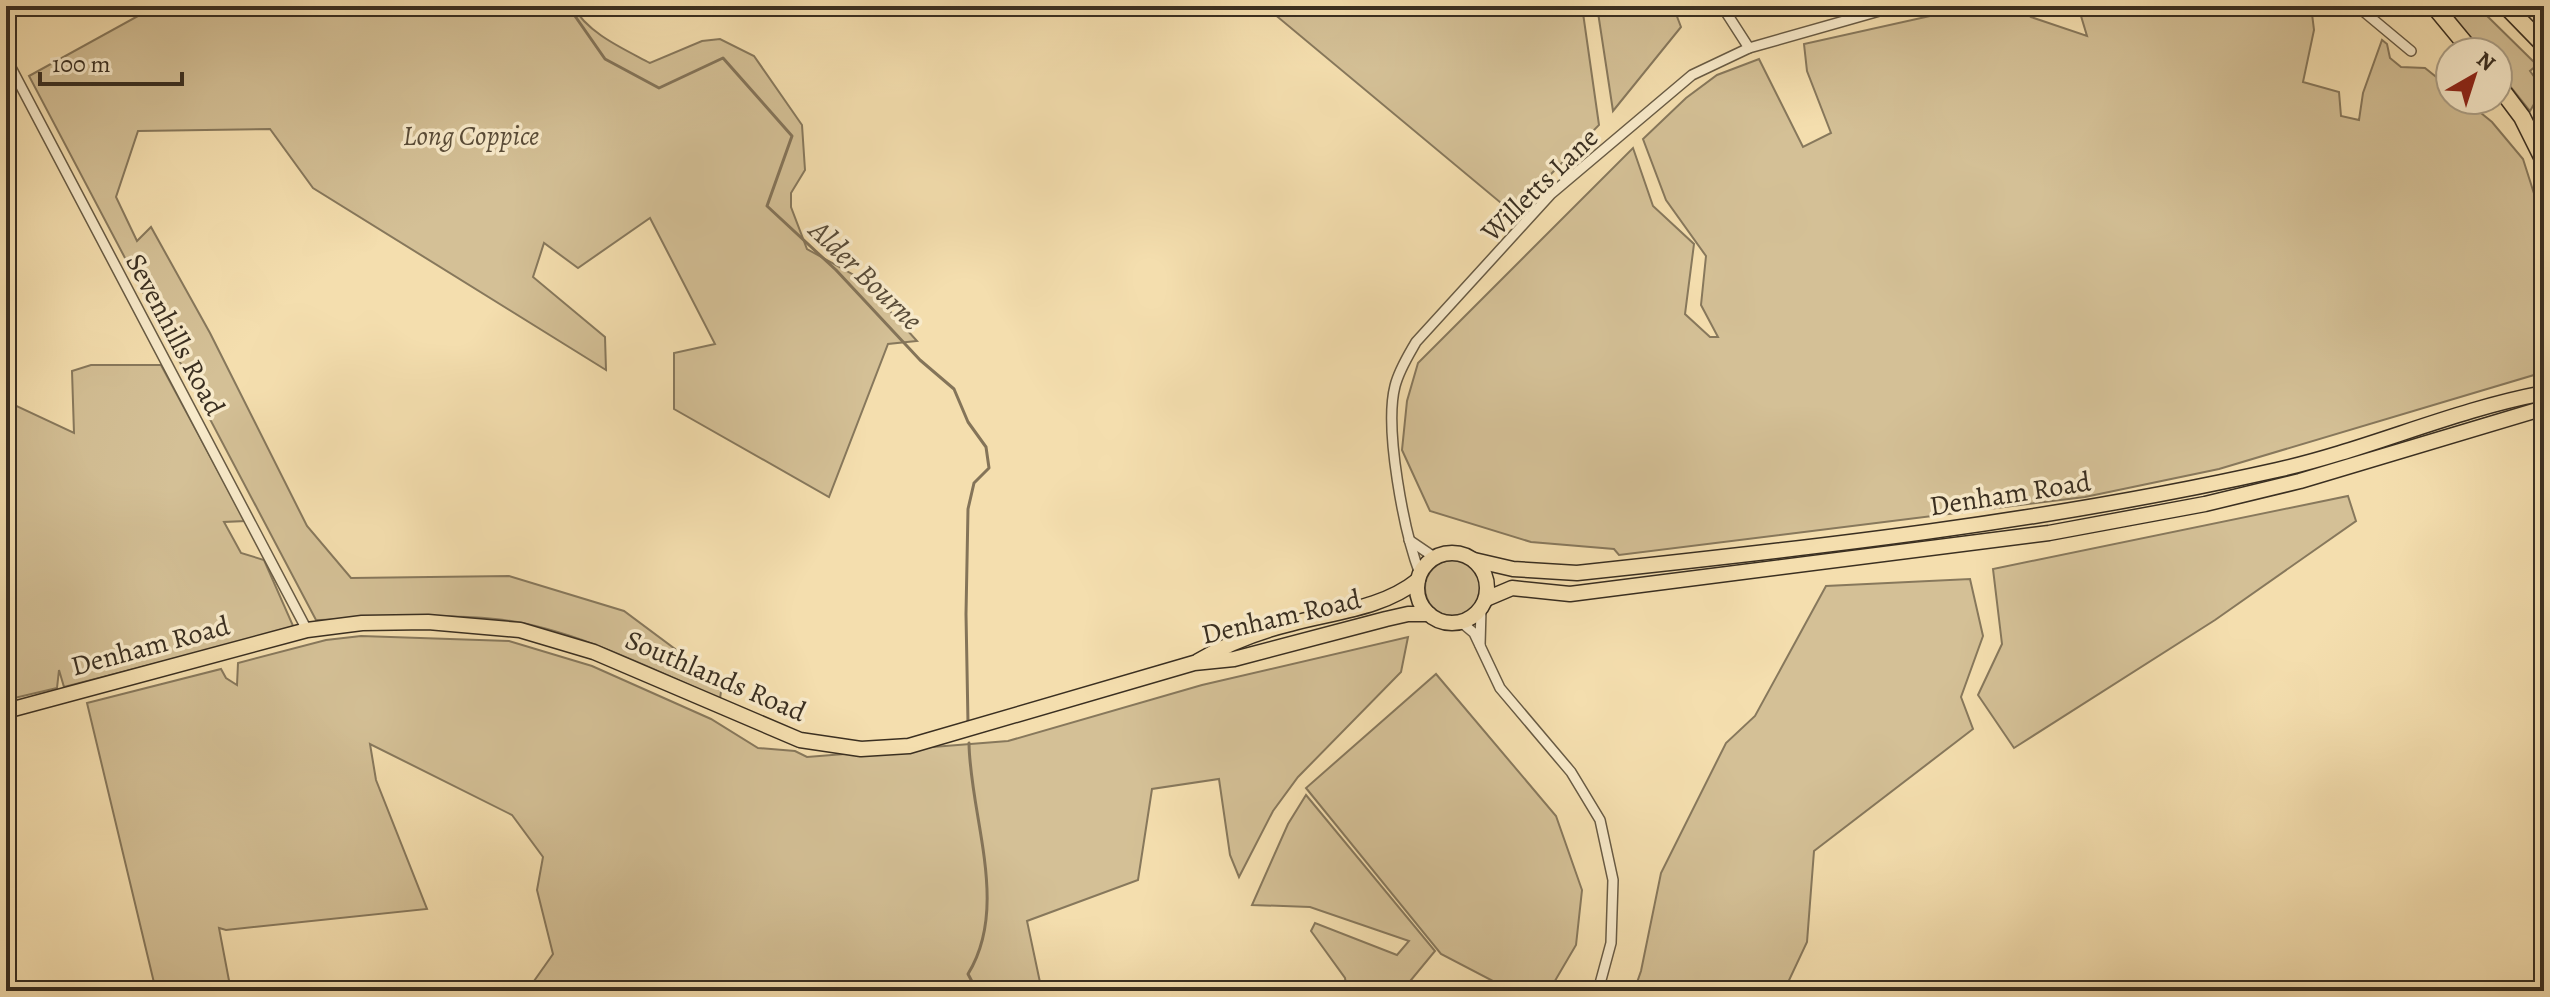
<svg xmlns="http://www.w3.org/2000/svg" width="2550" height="997" font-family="Alegreya,serif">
	<rect width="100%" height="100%" fill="#f4deae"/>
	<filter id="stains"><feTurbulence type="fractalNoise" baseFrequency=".0025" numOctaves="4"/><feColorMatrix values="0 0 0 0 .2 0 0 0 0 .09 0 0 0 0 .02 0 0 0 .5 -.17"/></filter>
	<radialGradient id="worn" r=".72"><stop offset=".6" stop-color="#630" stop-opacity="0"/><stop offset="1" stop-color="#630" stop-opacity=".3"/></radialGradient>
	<g fill="#d4c096" stroke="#87785c" stroke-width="2">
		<path d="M156,6H573C587,33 624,49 650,63L702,41L720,39L754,56L802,125L805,170L791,193V207L807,249L861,279L917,341L888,344L829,497L674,409V353L715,344L650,218L578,268L544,243L533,277L605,337L606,370L313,188L270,129L138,131L116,197L137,241L151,227L210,333L307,526L351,578L509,576L624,611L722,684L720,699C653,669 568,626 495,619C436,613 375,619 316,620L29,76Z"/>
		<path d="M1268,6H1582L1599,125L1513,213L1267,8Z"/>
		<path d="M1597,6H1673L1681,27L1613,111Z"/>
		<path d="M1975,6H2018L2031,17L2087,36L2078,6H2311L2314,30L2303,82L2339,92L2341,116L2359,120L2363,93L2382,40L2387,44L2390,58L2401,67L2425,68L2450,88V100H2465L2492,122L2523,159L2538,206L2536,234L2544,244V372L2219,469L2085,497L1619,555L1614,549L1531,542L1430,511L1402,450L1407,401L1418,363L1633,148L1653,206L1694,244L1685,314L1710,337H1718L1701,305L1706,256L1666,200L1643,139L1686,98L1717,75L1759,59L1803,147L1831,133L1807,71L1804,44Z"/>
		<path d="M2442,6H2477L2537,65L2530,71L2543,89L2530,111L2498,71V52H2481Z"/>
		<path d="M91,365H161L245,521L224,522L241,553L264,560L294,628L64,687L59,670L57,688L6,700V401L74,433L72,371Z"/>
		<path d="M2348,496L2356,521L2215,620L2014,748L1978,695L2002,644L1993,569Z"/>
		<circle cx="1453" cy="588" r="28"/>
		<path d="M1970,579L1983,636L1961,697L1973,729L1814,851L1807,942L1784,991H1634L1641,971L1661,873L1726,743L1755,716L1826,586Z"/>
		<path d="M361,636L509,641L592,666L711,719L758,748L795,751L807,757L1008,741L1202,685L1408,637L1401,672L1298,777L1273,811L1239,877L1230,855L1219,779L1152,789L1138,880L1027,921L1041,987L1048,991H527L553,954L537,890L543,857L512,815L370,744L376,780L427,909L226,930L219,928L231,991H156L87,703L221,669L226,678L237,685L238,663L326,640Z"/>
		<path d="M1436,674L1556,816L1582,890L1576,945L1549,991H1512L1441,954L1306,788Z"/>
		<path d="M1306,795L1435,951L1402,991H1347L1345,978L1311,931L1315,923L1397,955L1409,941L1310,907L1252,905L1288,824Z"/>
	</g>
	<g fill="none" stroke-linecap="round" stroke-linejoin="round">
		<g stroke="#847459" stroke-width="3">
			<path d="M568,6L605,59L659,88L723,58L792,136L767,206L836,270L920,360L954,389L968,422L986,447L989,468L974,483L968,509L966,614L968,723"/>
			<path d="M969,743C970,817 1010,906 968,974L977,991"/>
		</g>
		<g stroke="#685b44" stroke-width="12">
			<g id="minor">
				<path d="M1722,6L1749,48"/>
				<path d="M2357,6L2411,51"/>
				<path d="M6,58L307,630"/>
				<path d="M1409,540L1434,557"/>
				<path d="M1420,574C1404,532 1384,429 1395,386C1399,370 1408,356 1416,342L1551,194L1692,75L1749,48L1897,6"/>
				<path d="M1461,622L1474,633L1500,688L1571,772L1600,820L1613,880L1611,943L1598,991"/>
				<path d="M1480,645L1481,609"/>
			</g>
		</g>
		<g stroke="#3a2f21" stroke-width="17">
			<g id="primary">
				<circle cx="1452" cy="588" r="35"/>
				<path d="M1474,560L1513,569L1577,573C1812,548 2046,522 2277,470C2367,450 2453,410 2544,393"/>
				<path d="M1486,599L1512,588L1570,594L2049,533L2205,504L2300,481L2544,408"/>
				<path d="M1198,661C1227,644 1257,632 1290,624C1333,612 1382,609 1418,580"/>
				<path d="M6,711L307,630L362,623L428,622L520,630L594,652L800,740L861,749L909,746L1194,663L1234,659L1386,619L1408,614H1429"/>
			</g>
		</g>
		<g stroke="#3a2f21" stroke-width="19">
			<g id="motorway">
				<path d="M2434,6L2472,52"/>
				<path d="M2506,6L2544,45"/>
				<path d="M2538,6L2544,12"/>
				<path d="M2498,85L2522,117L2544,161"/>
			</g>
		</g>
		<use href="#minor" stroke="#f8eaca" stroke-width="9"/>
		<use href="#primary" stroke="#f4deae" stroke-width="14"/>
		<use href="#motorway" stroke="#f4deae" stroke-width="16"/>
	</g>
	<g text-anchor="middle" stroke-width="7" stroke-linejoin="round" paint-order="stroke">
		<g font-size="28" font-style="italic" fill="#594c38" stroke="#f8eaca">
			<text x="471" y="145">Long Coppice</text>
		</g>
		<g font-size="28" fill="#3a2f21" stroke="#f8eaca">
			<text transform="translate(1539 184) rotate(-44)" y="10">Willetts Lane</text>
			<text transform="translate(176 334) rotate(62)" y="10">Sevenhills Road</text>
			<text transform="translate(2010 493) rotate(-9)" y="10">Denham Road</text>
			<text transform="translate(1281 616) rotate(-13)" y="10">Denham Road</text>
			<text transform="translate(150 645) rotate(-15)" y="10">Denham Road</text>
			<text transform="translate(716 675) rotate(23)" y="10">Southlands Road</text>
		</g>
		<g font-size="30" font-style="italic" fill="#594c38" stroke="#f8eaca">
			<text transform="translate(866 275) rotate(44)" y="10">Alder Bourne</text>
		</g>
	</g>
	<rect width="2550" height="997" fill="none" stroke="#f4deae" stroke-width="32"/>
	<rect x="8" y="8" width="2534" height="981" fill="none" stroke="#3a2f21" stroke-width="4"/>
	<rect x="16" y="16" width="2518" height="965" fill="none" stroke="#3a2f21" stroke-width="2"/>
	<g transform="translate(2474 76) rotate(39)"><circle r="38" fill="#f8eaca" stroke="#ac9f86" stroke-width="2"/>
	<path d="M0-6L14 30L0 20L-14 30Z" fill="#8f2418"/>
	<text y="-12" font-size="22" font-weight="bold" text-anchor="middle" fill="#3a2f21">N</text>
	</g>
	<path d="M40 72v12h142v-12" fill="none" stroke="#3a2f21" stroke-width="4"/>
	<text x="52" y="72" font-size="24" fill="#3a2f21" stroke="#f8eaca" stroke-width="6" paint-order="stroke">100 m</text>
	<rect width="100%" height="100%" filter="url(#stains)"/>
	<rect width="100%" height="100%" fill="url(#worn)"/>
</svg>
